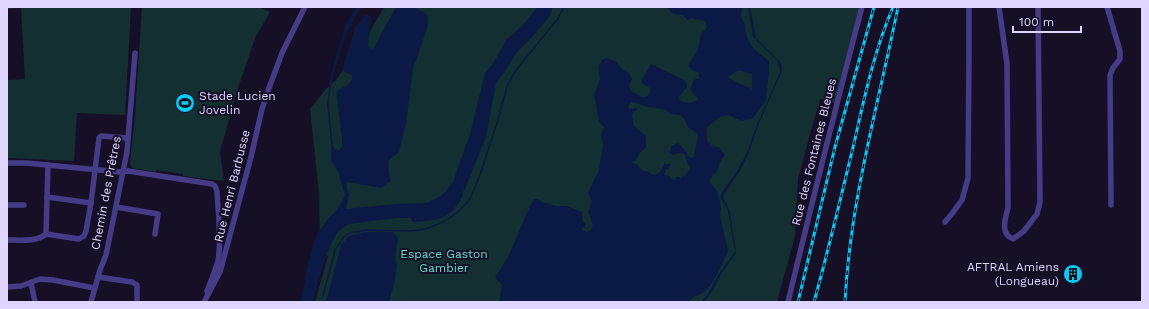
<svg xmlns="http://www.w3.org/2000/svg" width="1149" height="309" font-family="'Work Sans',sans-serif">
	<rect width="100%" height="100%" fill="#161027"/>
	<g fill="#132f31">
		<path d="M7,7H131L125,115L77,113L74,161L7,158V80L25,79L21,8L7,9Z"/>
		<path d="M142,7H259L270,12L255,38L237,91L220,152L224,181L183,176V174L156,170V172L132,168L130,163L135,115Z"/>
		<path d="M384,7H862L837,104L820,99L798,178L795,236L777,302H315L328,256L320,244L319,193L310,109L326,89L336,80L365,40Z"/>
	</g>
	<g fill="#0b1a45" fill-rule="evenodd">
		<path d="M356,7H361L345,36L331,85L329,97L330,118L333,146L335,149L339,150L342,147V138L336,91L348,85L352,80V75L342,71L355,27L361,21L365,14L371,16L368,47L373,49L395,9C406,3 420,9 428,16V26L413,69L406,123L399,152L388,161L390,182L381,188L347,182V190L349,194L346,209L394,204L427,203L439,197L445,192L453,182L470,134L485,73L492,65L507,39L522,26L538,7H553L549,17L530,39L516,53L505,72L496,83L486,137L465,189L459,197L445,210L431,217L419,218H396L349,224C345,226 342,228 339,231C327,245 318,284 313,302H300L305,281L306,273L311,252L317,234L329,218L336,211L344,198L345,195L340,179L339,173L331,160V140L327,106L330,79L337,52L346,24Z"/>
		<path d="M668,7H742L741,17L745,24L747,38L753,48L769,61V71L766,100L753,118L742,121L728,115L720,117L707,127C705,141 707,145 720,148L725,155L720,162L717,171L709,180V181L717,191L721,206L720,216L728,251C723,261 715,281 708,288C702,295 694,295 688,302H499L502,285L495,277C513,254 520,224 534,199H537L542,202L556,206H567L582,212L583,221L586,224L585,228H583V230L587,232C597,228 591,219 588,212L592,201L588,193L599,170L603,144L601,135L604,127L599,122L594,95L600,79L598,66L603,59L607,58L616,62L622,69L629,73L632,79L629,85L631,91L642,97L648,96L650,92V88L643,84L641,81L651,64L686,81L687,87L679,97L681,101C688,103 693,104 698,99L690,89L694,80L699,78V73L692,70L688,66L698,49L701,33L705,30L707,27L706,24L704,21L691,18L688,20L683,15C676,14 670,15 668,7ZM738,70L752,74V89L738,83L728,77ZM631,102H633L645,106L666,110L671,114L679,115L684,118L688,127L695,132L698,137L694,154L693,158L689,157L684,149L678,143L671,146V150L669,152L670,154L674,155C677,153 680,152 684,154C687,158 687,164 690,168L685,176L682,177L681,179H680V177H676L675,180L670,178V176L664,175L666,169H668L671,164H666L665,163C662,169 660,175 653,175L649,172L641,170L638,165L633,163V162L636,160L639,154L646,147V136L634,126L632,116L633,112L637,110V108L630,109L628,107Z"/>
		<path d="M748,7H750L756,38L780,62L782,66V71L758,126L748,155L741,169L723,196L730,212L736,253L720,276L712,292L704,302H701L708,294L718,275L735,252L728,210L720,197L721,194L737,171L746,155L756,127L780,72L778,61L753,37Z"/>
		<path d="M365,232H393L398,238L395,259L397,264L395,280L389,302H325L328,295L341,245L349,236Z"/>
	</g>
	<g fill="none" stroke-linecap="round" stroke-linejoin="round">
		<path stroke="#0b1a45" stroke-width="1.5" d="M323,296L335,250L344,237L350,233L366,230L412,231L426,229L445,221L458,212L470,199L480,175L498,120L507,86L514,73L524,60L557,20L564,7"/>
		<path stroke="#0b1a45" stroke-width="8" d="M415,218C428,217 444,217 452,205C455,202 457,197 459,194"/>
		<g stroke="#453b86" stroke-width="5.5">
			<path d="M999,7L1007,64L1008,208C1005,219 1000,234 1013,239L1024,231L1037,214L1040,202L1038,7"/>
			<path d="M1107,7L1120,51V59L1113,68L1110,75L1111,205"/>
			<path d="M7,163H26L120,172L128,171L212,184L215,186L217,191C218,214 222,238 218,261C215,271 211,281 207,291L208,294"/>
			<path d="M47,197L91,203"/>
			<path d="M7,205H24"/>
			<path d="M116,207L158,214L155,234"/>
			<path d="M945,222L954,211L962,200L968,178L969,56V7"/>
			<path d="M46,234L48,165"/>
			<path d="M7,240C18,240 38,242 46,234L79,239L84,236L86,231L91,203L99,138L101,136L128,138"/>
			<path d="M98,277L132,282L137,285V302"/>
			<path d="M31,283L35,302"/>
			<path d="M7,287L21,286L40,279L53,280L94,288"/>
			<path d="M91,302L100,270L106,255L127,152L135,53"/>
			<path d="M204,302L220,272L251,157L262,109L269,88L282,53L305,7"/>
			<path d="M788,302C812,203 836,105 862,7"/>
		</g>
		<g stroke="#05cbfc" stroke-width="3">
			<g id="rail">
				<path d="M798,302L835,147L874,7"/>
				<path d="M814,302C829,248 842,193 855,139C865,94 875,49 893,7"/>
				<path d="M845,302C850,201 878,106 898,7"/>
			</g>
		</g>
		<use href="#rail" stroke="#161027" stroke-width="1.5" stroke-dasharray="4.5" stroke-linecap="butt"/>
	</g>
	<defs>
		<g id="stadium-disc" transform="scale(1)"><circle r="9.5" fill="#05cbfc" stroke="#161027"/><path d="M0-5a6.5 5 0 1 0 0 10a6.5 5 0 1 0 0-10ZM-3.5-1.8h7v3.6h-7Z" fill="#111"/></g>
		<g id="building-disc" transform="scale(1)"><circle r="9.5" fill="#05cbfc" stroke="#161027"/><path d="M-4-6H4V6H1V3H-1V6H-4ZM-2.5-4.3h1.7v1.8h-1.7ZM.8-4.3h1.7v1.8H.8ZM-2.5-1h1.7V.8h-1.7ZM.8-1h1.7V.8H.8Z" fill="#111"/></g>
	</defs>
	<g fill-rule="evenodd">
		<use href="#stadium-disc" x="185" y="103"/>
		<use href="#building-disc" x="1073" y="274"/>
	</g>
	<g text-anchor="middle" stroke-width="4" stroke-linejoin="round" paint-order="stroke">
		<g font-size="12" fill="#dfd6ff" stroke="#161027" text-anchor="start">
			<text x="199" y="100">Stade Lucien<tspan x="199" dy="14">Jovelin</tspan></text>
			<text x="1059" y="271" text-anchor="end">AFTRAL Amiens<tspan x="1059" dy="14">(Longueau)</tspan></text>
		</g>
		<g font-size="12" fill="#dfd6ff" stroke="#161027">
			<text transform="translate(814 152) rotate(-76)" y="4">Rue des Fontaines Bleues</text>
			<text transform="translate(232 186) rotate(-76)" y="4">Rue Henri Barbusse</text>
			<text transform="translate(106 193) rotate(-79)" y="4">Chemin des Prêtres</text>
		</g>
		<g font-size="12" fill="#62dfcc" stroke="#161027">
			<text x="444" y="258">Espace Gaston<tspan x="444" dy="14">Gambier</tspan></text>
		</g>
	</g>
	<rect width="1149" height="309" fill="none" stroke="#dfd6ff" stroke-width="16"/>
	<path d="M1013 26v6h68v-6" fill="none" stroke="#dfd6ff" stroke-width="2"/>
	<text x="1019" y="26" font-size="12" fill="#dfd6ff" stroke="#161027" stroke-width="3" paint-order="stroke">100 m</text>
</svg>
